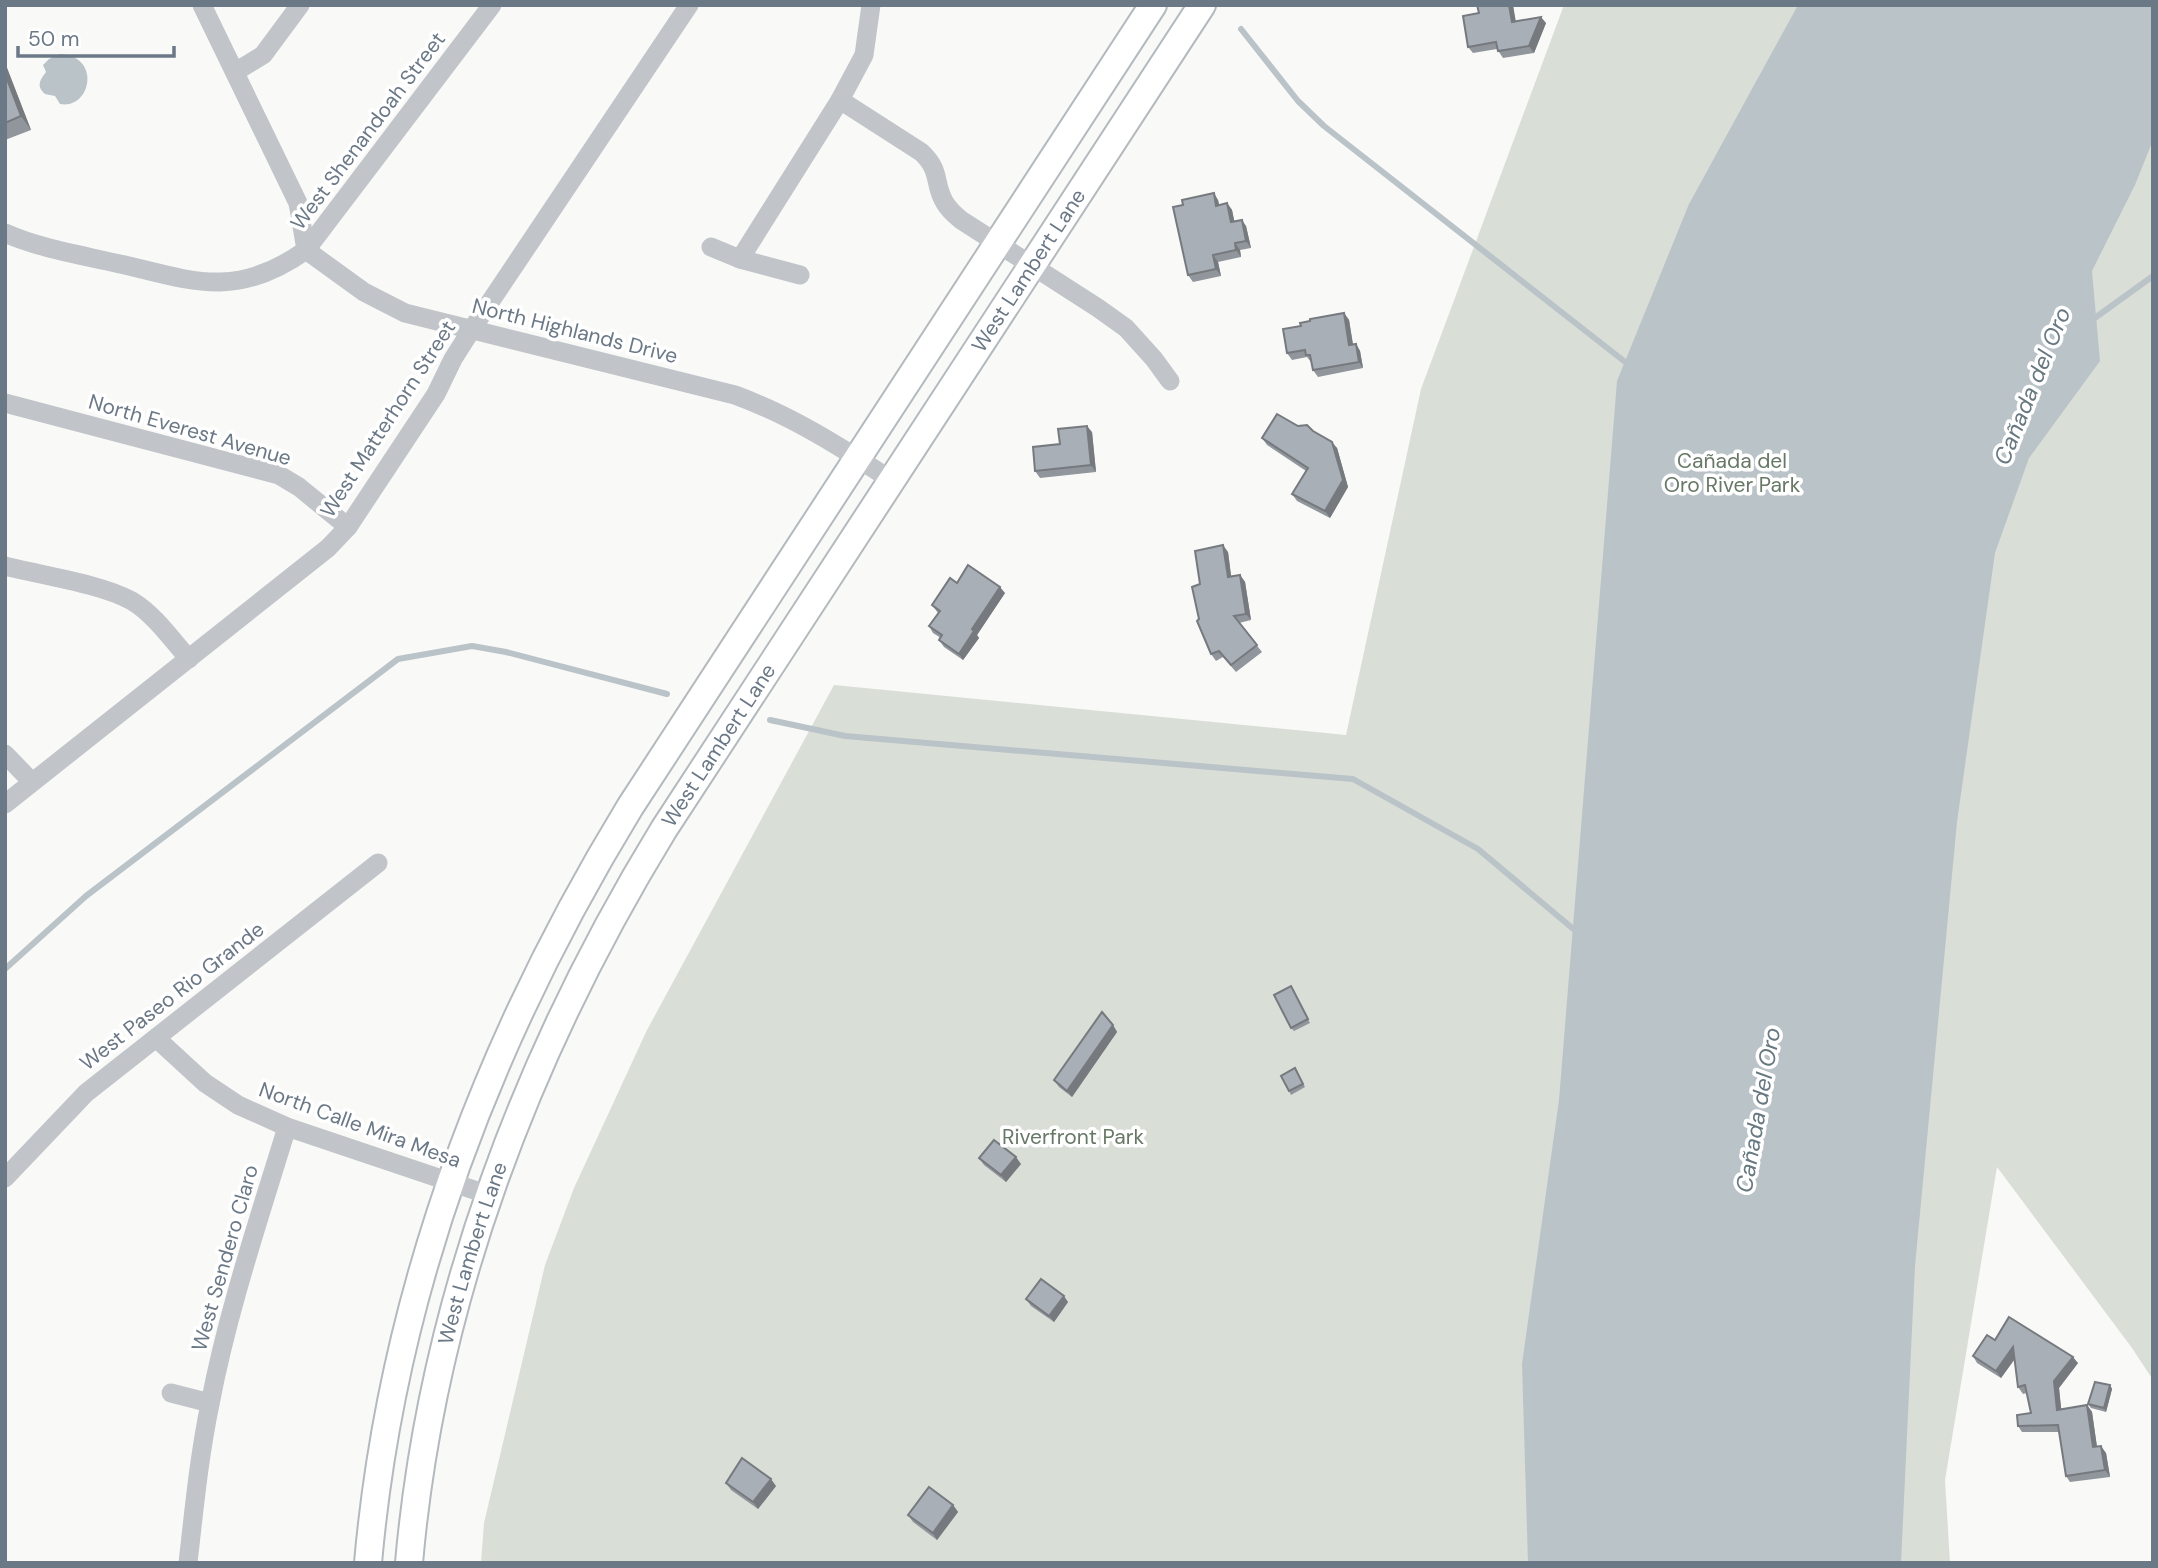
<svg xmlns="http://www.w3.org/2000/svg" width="2158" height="1568" font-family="'DM Sans',sans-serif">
	<rect width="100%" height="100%" fill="#f9f9f8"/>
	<path fill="#d9ded7" d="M1564,5H2153V1380L2132,1348L1997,1167L1945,1480L1950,1563H481L484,1523L545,1265L574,1188L647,1030L834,685L1346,735L1421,389Z"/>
	<g fill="#bac3c8">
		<path d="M1798,5H2153V140L2135,185L2092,271L2100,361L2029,458L1995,553L1957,822L1915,1266L1901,1563H1528L1522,1364L1559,1100L1617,381L1689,204Z"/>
		<path d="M60,54C102,56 91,110 60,104L55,96L45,94C36,86 40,80 46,72L43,65L49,59Z"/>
	</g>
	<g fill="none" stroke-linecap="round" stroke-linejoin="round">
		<g stroke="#bac3c8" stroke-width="6">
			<path d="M1241,29L1298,101L1324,126L1629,365"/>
			<path d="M2092,320L2153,276"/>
			<path d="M770,720L845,736L1353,779L1478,849L1577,932"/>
			<path d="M5,969L86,896L398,659L472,646L506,652L667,694"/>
		</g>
		<g stroke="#b4b9be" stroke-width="30">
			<g id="secondary">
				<path d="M368,1563C392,1292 489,1038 630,807L1153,5"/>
				<path id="s1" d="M409,1563C432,1301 528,1051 664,829L1202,5"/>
			</g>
		</g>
		<g stroke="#c1c5c9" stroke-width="19">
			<path d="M202,5L298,203L306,250"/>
			<path d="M235,72L263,55L300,5"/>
			<path d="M840,100L864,55L871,5"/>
			<path d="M5,233C41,249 82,255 120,264C153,271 188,283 221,282C253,281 281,268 306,250L364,292L405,313L735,395C792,416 841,447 891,480"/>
			<path d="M711,247L740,259L840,100L921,152C942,171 933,184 945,203C949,210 955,215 961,220L1098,308L1126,328L1154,359L1170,381"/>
			<path d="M306,250L492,5"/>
			<path d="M740,259L800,275"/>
			<path d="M5,403L279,475L299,487L348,527"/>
			<path d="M5,566C40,575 102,584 132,601C154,614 172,640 189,659"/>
			<path d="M5,754L32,782"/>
			<path d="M5,804L328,548L348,527L436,394L453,359L472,329L689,5"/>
			<path d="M156,1038L205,1083L238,1105L287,1127L489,1195"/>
			<path d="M5,1178L86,1093L378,863"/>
			<path d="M171,1393L210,1403"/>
			<path d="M188,1563C194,1510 199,1457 210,1404C228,1310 259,1219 287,1127"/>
		</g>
		<use href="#secondary" stroke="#fff" stroke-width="26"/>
	</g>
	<g fill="#91969d">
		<path d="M1477,5H1513L1515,21L1546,23L1534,53L1503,58L1497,49L1473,53L1468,47L1479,13Z"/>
		<path d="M5,64L31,130L5,140Z"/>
		<path d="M1218,200L1219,205L1227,203L1232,210L1234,221L1246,226L1251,248L1240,250L1241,257L1218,262L1221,276L1193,282L1188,275Z"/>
		<path d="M1344,313L1349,320L1353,344H1356L1360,351L1363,368L1318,377L1313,370L1311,362L1307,357L1292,360L1287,353Z"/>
		<path d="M1298,426L1313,431L1337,448L1348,487L1330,518L1297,501L1292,494L1306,471L1267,445L1262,438Z"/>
		<path d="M1092,432L1096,472L1040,478L1035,471L1060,444Z"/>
		<path d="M1228,552L1231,576L1240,575L1245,582L1251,620L1239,623L1262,652L1236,672L1223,657L1216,661L1211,654L1199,619L1200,584Z"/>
		<path d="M957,583L1005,593L977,635L979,638L963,660L944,647L939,640L941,638L933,633L929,626L938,613L932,605Z"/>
		<path d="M1293,989L1310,1023L1294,1031L1291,1028Z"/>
		<path d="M1113,1025L1117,1032L1072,1097L1059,1087L1054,1080Z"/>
		<path d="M1297,1072L1305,1087L1291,1095L1289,1091Z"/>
		<path d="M979,1158L1021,1164L1006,1182L984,1165Z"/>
		<path d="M1026,1299L1068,1302L1054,1322L1031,1306Z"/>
		<path d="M1995,1340L2078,1363L2059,1388L2061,1409L2087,1405L2092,1412L2097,1447L2106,1453L2110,1477L2070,1482L2066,1476L2059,1432H2022L2018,1426L2031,1413L2027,1393L2023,1394L2018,1387L2015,1359L2001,1378L1977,1363L1973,1356Z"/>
		<path d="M2110,1385L2112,1389L2106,1412L2091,1408L2088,1404Z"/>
		<path d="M726,1483L776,1486L758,1509L731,1490Z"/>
		<path d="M953,1505L958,1512L937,1540L913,1522L908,1515Z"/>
	</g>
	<g fill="#767a7f">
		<path d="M1509,5H1513L1517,28L1512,22Z"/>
		<path d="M1541,17L1546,23L1534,53L1529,46Z"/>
		<path d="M5,64L6,65L31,130L21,116L5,74Z"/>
		<path d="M1214,193L1218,200L1221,213L1216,206Z"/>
		<path d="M1227,203L1232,210L1236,229L1231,222Z"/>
		<path d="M1242,220L1246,226L1251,248L1246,241Z"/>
		<path d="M1235,243L1240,250L1241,257L1236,250Z"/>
		<path d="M1213,255L1218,262L1221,276L1216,269Z"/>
		<path d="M1344,313L1349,320L1354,352L1349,345Z"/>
		<path d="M1356,344L1360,351L1363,368L1359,362Z"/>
		<path d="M1087,426L1092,432L1096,472L1091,465Z"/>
		<path d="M1332,442L1337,448L1348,487L1330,518L1325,511Z"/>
		<path d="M1223,545L1228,552L1232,583L1228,577Z"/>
		<path d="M1240,575L1245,582L1251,620L1246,614Z"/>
		<path d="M1000,587L1005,593L977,635L979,638L963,660L959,654L972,629Z"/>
		<path d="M1113,1025L1117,1032L1072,1097L1067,1091Z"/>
		<path d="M1016,1157L1021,1164L1006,1182L1001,1175Z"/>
		<path d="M1064,1296L1068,1302L1054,1322L1049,1316Z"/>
		<path d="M2013,1347L2018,1354L2001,1378L1996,1371Z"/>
		<path d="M2073,1357L2078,1363L2059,1388L2062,1416L2057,1410L2054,1381Z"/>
		<path d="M2110,1385L2112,1389L2106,1412L2104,1408Z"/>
		<path d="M2087,1405L2092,1412L2098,1454L2093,1447Z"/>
		<path d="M2101,1446L2106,1453L2110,1477L2105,1470Z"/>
		<path d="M771,1479L776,1486L758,1509L753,1502Z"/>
		<path d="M953,1505L958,1512L937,1540L933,1533Z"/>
	</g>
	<g fill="#a9afb6" stroke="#767a7f" stroke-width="2">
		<path d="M1477,5H1509L1512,22L1541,17L1529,46L1498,51L1496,42L1468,47L1463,16L1479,13Z"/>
		<path d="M5,74L21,116L5,123Z"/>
		<path d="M1214,193L1216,206L1227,203L1231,222L1242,220L1246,241L1235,243L1236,250L1213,255L1216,269L1188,275L1173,207L1183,205L1182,200Z"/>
		<path d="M1344,313L1349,345L1356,344L1359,362L1313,370L1310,355H1306L1305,350L1287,353L1283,329L1301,326L1300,323L1310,321V319Z"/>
		<path d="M1277,414L1298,426L1307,425L1313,431L1332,442L1343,480L1325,511L1292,494L1308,468L1262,438Z"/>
		<path d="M1087,426L1091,465L1035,471L1033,447L1060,444L1058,429Z"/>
		<path d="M1223,545L1228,577L1240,575L1246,614L1234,616L1257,645L1231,665L1219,651L1211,654L1197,621L1199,619L1192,587L1200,584L1195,551Z"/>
		<path d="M968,565L1000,587L972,629L974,631L959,654L939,640L942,635L929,626L940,611L932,605L950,578L957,583Z"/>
		<path d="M1291,986L1308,1019L1291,1028L1274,995Z"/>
		<path d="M1102,1012L1113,1025L1067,1091L1054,1080Z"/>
		<path d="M1295,1068L1303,1084L1289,1091L1281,1076Z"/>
		<path d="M994,1140L1016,1157L1001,1175L979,1158Z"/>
		<path d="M1041,1279L1064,1296L1049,1316L1026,1299Z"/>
		<path d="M2009,1317L2073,1357L2054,1381L2057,1410L2087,1405L2093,1447L2101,1446L2105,1470L2066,1476L2058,1425L2018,1426L2017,1415L2031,1413L2025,1385L2018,1387L2013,1347L1996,1371L1973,1356L1987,1335L1995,1340Z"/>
		<path d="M2095,1382L2110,1385L2104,1408L2088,1404Z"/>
		<path d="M742,1458L771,1479L753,1502L726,1483Z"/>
		<path d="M929,1487L953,1505L933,1533L908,1515Z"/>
	</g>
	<g text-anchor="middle" stroke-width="7" stroke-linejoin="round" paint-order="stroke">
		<g font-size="21" fill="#6b7886" stroke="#fff">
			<text transform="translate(368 131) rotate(-53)" y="7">West Shenandoah Street</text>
			<text dy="7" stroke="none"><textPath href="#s1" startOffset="1451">West Lambert Lane</textPath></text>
			<text transform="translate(575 331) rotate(14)" y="7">North Highlands Drive</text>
			<text transform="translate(388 419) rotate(-57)" y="7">West Matterhorn Street</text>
			<text transform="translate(190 430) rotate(16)" y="7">North Everest Avenue</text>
			<text dy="7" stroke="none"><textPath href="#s1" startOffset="884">West Lambert Lane</textPath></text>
			<text transform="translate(172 996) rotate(-38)" y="7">West Paseo Rio Grande</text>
			<text transform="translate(360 1125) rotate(20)" y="7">North Calle Mira Mesa</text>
			<text dy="7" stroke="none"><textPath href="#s1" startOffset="317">West Lambert Lane</textPath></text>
			<text transform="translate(225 1258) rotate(-74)" y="7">West Sendero Claro</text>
		</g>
		<g font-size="21" fill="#677866" stroke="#fff">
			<text x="1732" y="468">Cañada del<tspan x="1732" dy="24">Oro River Park</tspan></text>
			<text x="1073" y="1144">Riverfront Park</text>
		</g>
		<g font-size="23" font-style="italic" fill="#677880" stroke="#fff">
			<text transform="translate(2032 386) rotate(-68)" y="8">Cañada del Oro</text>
			<text transform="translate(1758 1110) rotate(-80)" y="8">Cañada del Oro</text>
		</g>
	</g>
	<rect width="2158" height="1568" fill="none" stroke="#6b7886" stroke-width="14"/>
	<path d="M18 46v10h156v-10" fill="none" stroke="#6b7886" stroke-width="3.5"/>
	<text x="28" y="46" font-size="21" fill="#6b7886" stroke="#ffffff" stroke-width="5" paint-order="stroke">50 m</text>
</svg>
